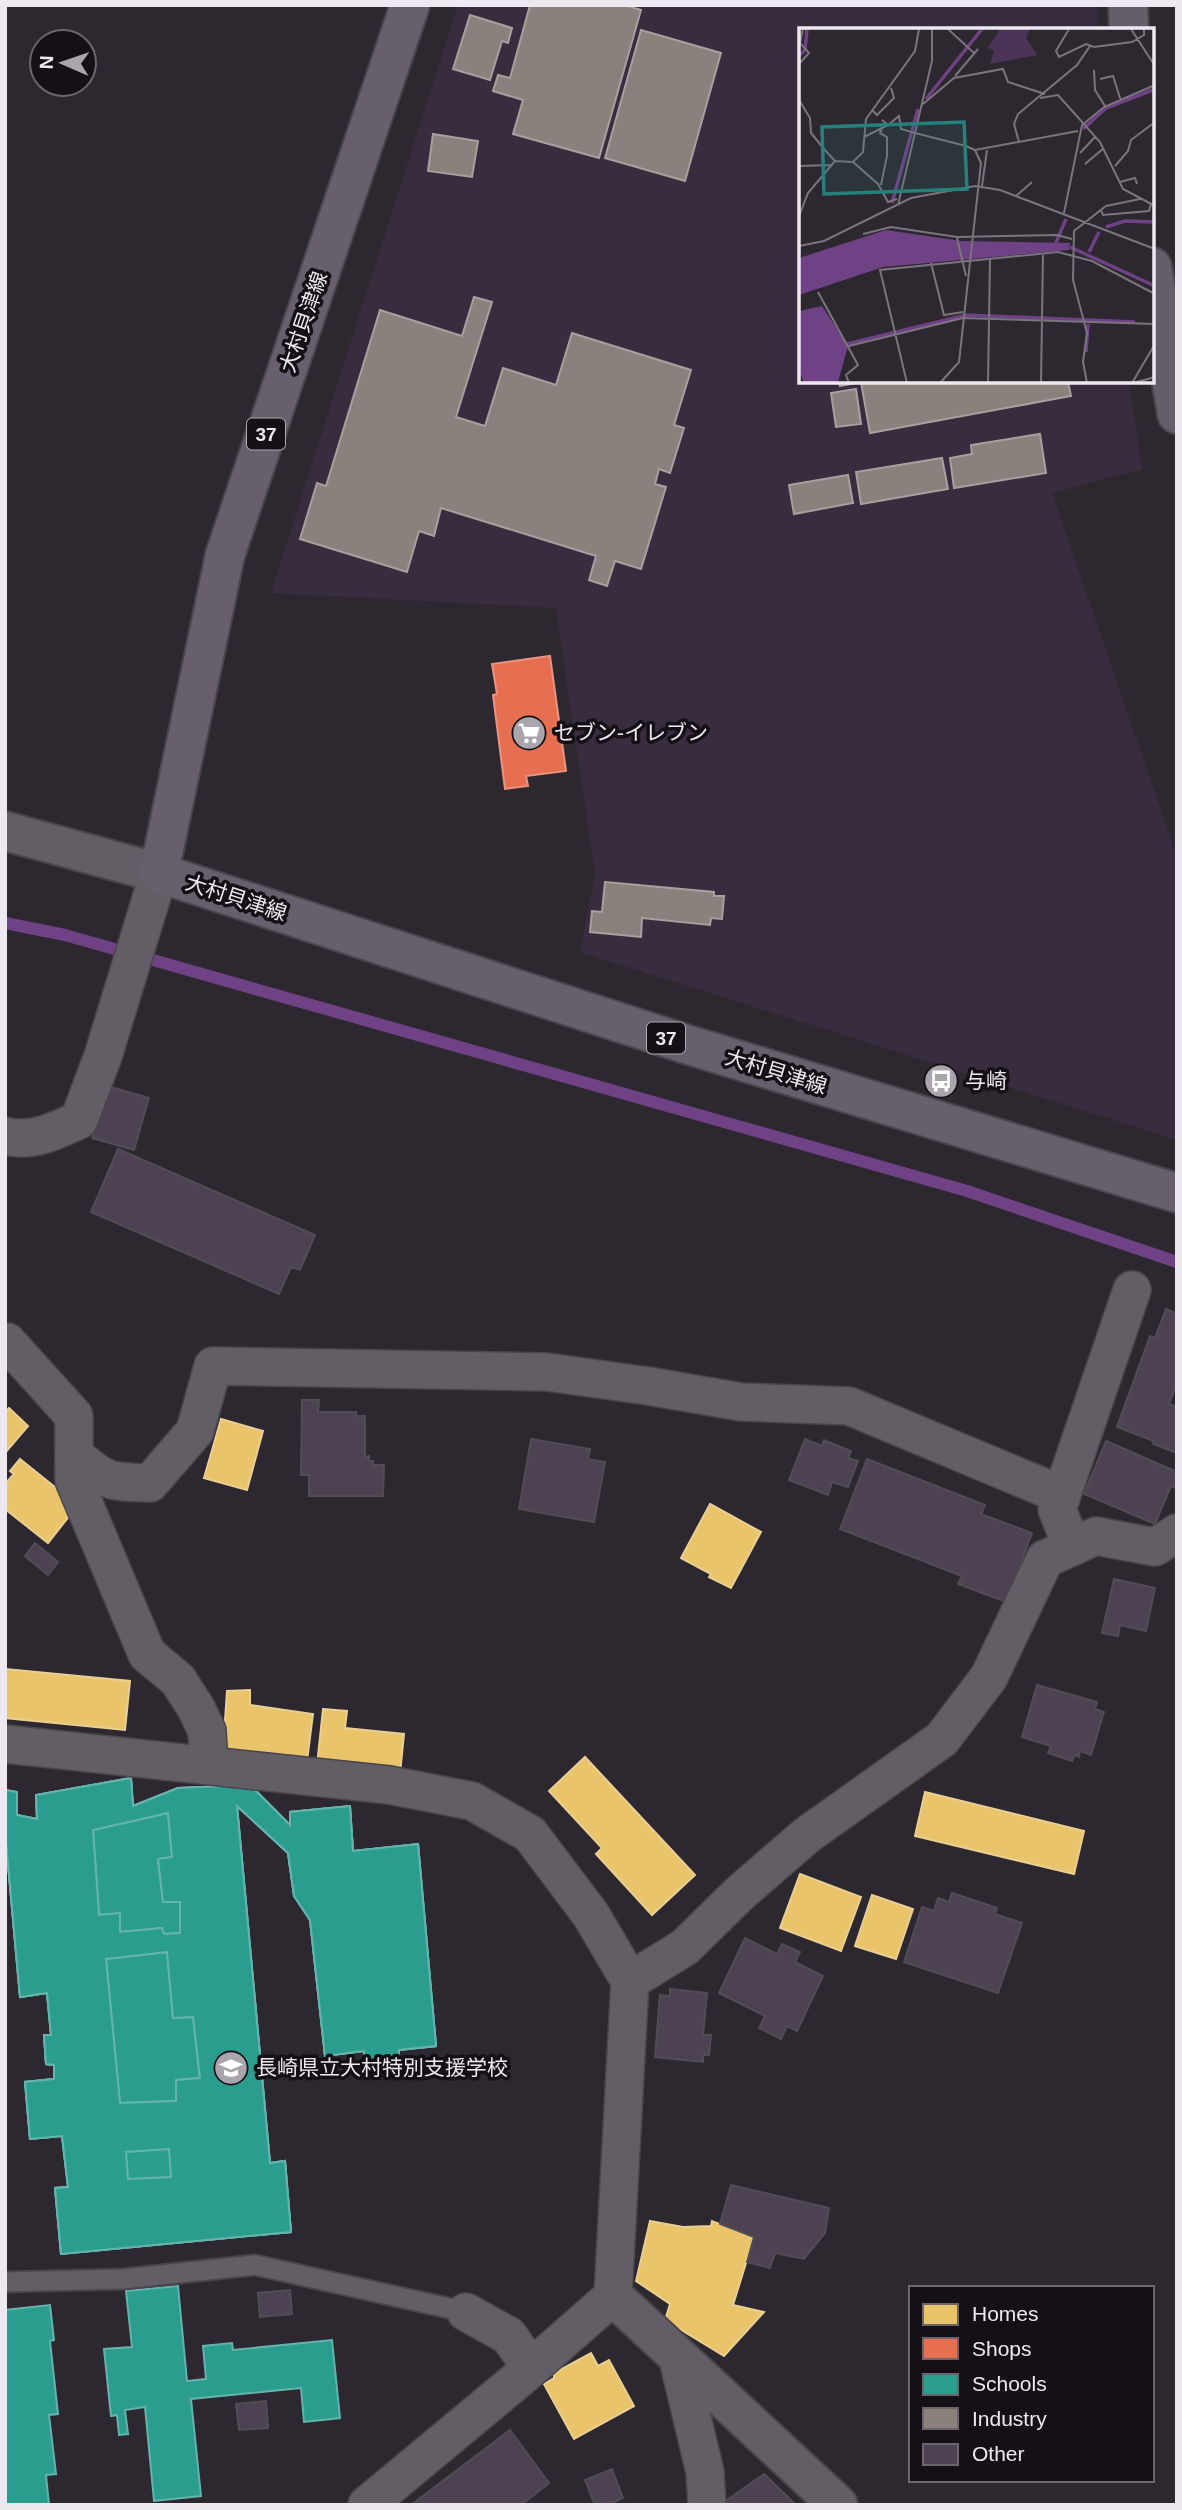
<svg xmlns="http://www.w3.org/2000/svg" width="1182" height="2510" font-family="Helvetica,'Noto Sans JP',sans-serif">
	<rect width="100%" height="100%" fill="#2d2830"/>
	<path fill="#382d3e" d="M458,5H1097L1098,30H800V382H1129L1142,469L1052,493L1177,857V1140L580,952L595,874L556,608L271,593Z"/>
	<g fill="#e9c46a" stroke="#eacf92" stroke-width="2">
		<path d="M9,1408L28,1426L5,1453V1413Z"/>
		<path d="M221,1419L263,1431L247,1490L204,1478Z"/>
		<path d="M20,1459L66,1496L63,1500L74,1510L48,1543L5,1509V1484L14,1474L10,1471Z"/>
		<path d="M710,1504L761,1532L731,1588L709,1577L711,1574L681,1558Z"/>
		<path d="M5,1669L130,1681L125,1730L5,1718Z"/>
		<path d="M250,1690V1705L313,1714L307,1761L223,1750L227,1691Z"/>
		<path d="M323,1709L347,1711L345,1728L404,1734L400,1774L317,1765Z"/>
		<path d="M585,1757L695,1875L652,1915L596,1854L602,1848L549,1791Z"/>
		<path d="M925,1792L1084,1831L1074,1874L915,1836Z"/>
		<path d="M800,1874L861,1897L841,1951L780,1928Z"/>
		<path d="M872,1895L913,1909L896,1959L855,1946Z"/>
		<path d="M650,2221L683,2227L711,2226L712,2221L754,2237L733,2305L764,2312L724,2356L665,2320L670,2304L636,2281Z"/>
		<path d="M591,2353L598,2366L609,2360L634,2406L574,2439L544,2384L554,2378V2373Z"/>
	</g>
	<path fill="#e76f51" stroke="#e99381" stroke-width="2" d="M550,656L566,771L526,776L528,786L505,789L493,695L497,694L492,664Z"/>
	<g fill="#2a9d8f" stroke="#65b4ac" stroke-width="2" fill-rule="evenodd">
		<path d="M131,1778L133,1806L178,1788L250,1785L290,1825V1812L350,1806L353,1851L418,1844L436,2046L399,2050L397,2069H364V2051L325,2056L310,1920L294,1896L288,1853L237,1806L270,2163L285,2161L291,2232L61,2254L55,2188L68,2187L62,2136L30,2139L25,2082L54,2079V2065L46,2064L44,2035H51L47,1993L20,1997L5,1831V1790L17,1792V1815L37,1819L36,1795ZM169,2149L171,2177L128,2179L126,2152Z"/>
		<path d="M131,1778L133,1806L178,1788L250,1785L290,1825V1812L350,1806L353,1851L418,1844L436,2046L399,2050L397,2069H364V2051L325,2056L310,1920L294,1896L288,1853L237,1806L270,2163L285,2161L291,2232L61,2254L55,2188L68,2187L62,2136L30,2139L25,2082L54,2079V2065L46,2064L44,2035H51L47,1993L20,1997L5,1831V1790L17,1792V1815L37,1819L36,1795ZM168,1813L172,1857L158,1859L163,1902H180V1933L164,1934L162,1928L120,1932V1913L99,1915L93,1830ZM167,1952L173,2018L193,2017L200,2078L176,2080V2101L120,2103L106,1959Z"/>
		<path d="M131,1778L133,1806L178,1788L250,1785L290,1825V1812L350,1806L353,1851L418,1844L436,2046L399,2050L397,2069H364V2051L325,2056L310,1920L294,1896L288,1853L237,1806L270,2163L285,2161L291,2232L61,2254L55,2188L68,2187L62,2136L30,2139L25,2082L54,2079V2065L46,2064L44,2035H51L47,1993L20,1997L5,1831V1790L17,1792V1815L37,1819L36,1795ZM168,1813L172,1857L158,1859L163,1902H180V1933L164,1934L162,1928L120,1932V1913L99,1915L93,1830ZM167,1952L173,2018L193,2017L200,2078L176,2080V2101L120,2103L106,1959ZM169,2149L171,2177L128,2179L126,2152Z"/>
		<path d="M178,2286L187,2381L206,2379L203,2346L232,2343L233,2350L332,2340L340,2418L304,2422L301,2388L191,2399L201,2496L154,2501L145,2407L125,2410L128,2434L119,2435L117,2415L111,2416L104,2349L132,2347L126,2291Z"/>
		<path d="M50,2305L54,2340L50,2341L58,2414L49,2415L56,2474L46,2475L49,2505H5V2310Z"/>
	</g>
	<g fill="#8a817c" stroke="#a8a09f" stroke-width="2">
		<path d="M530,5H624L641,10L599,158L513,134L523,100L493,91L498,75L510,78Z"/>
		<path d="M470,15L512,28L508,43L502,41L490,80L453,69Z"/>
		<path d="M641,30L721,53L685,181L605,158Z"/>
		<path d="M433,134L478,141L472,177L428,171Z"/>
		<path d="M474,297L492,302L456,417L485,426L503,368L556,385L572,333L691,370L674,425L684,428L670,473L659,469L655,484L666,487L641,569L615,561L607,586L589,580L596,556L441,508L434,536L419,531L407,572L300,539L317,483L326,486L380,310L462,336Z"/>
		<path d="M839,382H1068L1071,396L870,433L861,382L840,386Z"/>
		<path d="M856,389L861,424L836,427L831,393Z"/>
		<path d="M1040,434L1046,473L954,488L950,458L972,454L971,445Z"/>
		<path d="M942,458L948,489L861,504L856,472Z"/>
		<path d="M848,475L853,503L794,514L789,485Z"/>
		<path d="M605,882L714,892V896H724L722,919L711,918L710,925L642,918L641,937L590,932L592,911L602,912Z"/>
	</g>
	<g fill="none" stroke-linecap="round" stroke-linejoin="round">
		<path stroke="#6f4285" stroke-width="12" d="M5,923L65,935L967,1191L1177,1262"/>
	</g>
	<g fill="#4d4252" stroke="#514d54" stroke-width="2">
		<path d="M107,1086L149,1098L134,1150L92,1138Z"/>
		<path d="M118,1149L315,1235L300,1270L291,1267L279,1294L91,1212Z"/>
		<path d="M1166,1309L1177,1314V1382L1169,1404L1177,1407V1453L1153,1444L1154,1441L1117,1427L1150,1336L1155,1338Z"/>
		<path d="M302,1400H319L318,1412H356V1416H365V1457L369,1456V1461H373V1465H384L383,1496H309V1475H301Z"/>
		<path d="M531,1439L590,1449L588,1459L605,1462L594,1522L519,1509Z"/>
		<path d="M805,1439L822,1446L824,1440L851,1451L848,1458L858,1461L848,1487L832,1482L828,1495L789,1480Z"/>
		<path d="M1106,1441L1177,1472V1488L1171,1486L1155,1524L1084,1494Z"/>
		<path d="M867,1459L985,1505L981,1514L1032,1533L1006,1602L958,1584L962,1576L840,1529Z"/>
		<path d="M35,1543L58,1562L48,1575L25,1556Z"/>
		<path d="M1114,1579L1155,1588L1146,1631L1120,1625L1118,1636L1102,1633Z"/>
		<path d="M1037,1685L1097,1702L1095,1709L1104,1712L1091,1755L1080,1751L1079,1757L1075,1755L1072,1761L1048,1753L1051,1746L1022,1737Z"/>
		<path d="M952,1893L997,1908L995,1914L1022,1923L998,1993L904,1962L922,1907L934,1911L938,1898L949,1902Z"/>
		<path d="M745,1938L777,1954L782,1944L800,1952L795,1962L823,1976L797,2031L787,2026L781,2039L759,2028L765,2016L719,1993Z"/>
		<path d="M670,1989L707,1993L703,2035H711L709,2055H703V2062L655,2057L660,1995L670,1996Z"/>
		<path d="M731,2185L829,2208L825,2233L804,2259L775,2253L770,2268L747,2262L754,2237L720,2224Z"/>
		<path d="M290,2290L292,2314L260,2317L258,2293Z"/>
		<path d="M266,2401L268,2428L239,2430L236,2404Z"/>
		<path d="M510,2430L549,2483L521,2505H411Z"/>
		<path d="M612,2469L623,2498L607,2505H595L585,2480Z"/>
		<path d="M764,2474L796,2505H720Z"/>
	</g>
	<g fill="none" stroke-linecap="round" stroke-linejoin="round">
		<g stroke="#49454b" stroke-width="23">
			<path id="lane" d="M5,2282L123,2279L255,2265L466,2312"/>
		</g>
		<g stroke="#49454b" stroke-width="40">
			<g id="street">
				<path d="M5,1136C31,1143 56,1131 79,1120L103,1056L159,873"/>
				<path d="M7,1342L74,1416V1480L147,1654L178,1680L196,1708L207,1731L209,1765"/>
				<path d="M74,1455C106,1482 108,1482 150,1483L195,1431L213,1366L547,1372L648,1386L741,1402L849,1406L1062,1495"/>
				<path d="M1072,1547L1057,1509L1132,1290"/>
				<path d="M5,1744L389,1785L472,1801L530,1834L591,1915L630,1981L613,2296L521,2377L367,2505"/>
				<path d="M630,1981L685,1947L740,1893L807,1835L942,1739L989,1677L1045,1559L1096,1536L1155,1547L1177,1533"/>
				<path d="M466,2312L509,2336L531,2368"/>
				<path d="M677,2355L705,2472L707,2505"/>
			</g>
		</g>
		<g stroke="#49454b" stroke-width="42">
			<g id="secondary">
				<path d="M5,831L159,873"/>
				<path d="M613,2296L838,2505"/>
			</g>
		</g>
		<g stroke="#49454b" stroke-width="42">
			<path id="primary" d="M410,5L225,555L159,873L692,1046L1177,1193"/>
		</g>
		<g stroke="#49454b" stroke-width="42">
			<g id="highway">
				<path d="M1128,5L1129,30"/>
				<path d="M1152,267L1177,414"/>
			</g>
		</g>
		<use href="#lane" stroke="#635e65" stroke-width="19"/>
		<use href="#street" stroke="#635e65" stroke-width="37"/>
		<use href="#secondary" stroke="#635e65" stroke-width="38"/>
		<use href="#primary" stroke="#675f6b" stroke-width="38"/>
		<use href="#highway" stroke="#645e68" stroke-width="38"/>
	</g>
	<defs>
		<g id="supermarket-disc" transform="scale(1.75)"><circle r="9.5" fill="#aaa5ad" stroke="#141016"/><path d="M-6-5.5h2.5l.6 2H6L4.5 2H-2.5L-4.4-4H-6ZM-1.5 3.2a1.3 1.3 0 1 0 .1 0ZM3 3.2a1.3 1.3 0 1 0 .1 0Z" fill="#fff"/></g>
		<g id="bus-disc" transform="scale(1.75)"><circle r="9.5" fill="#aaa5ad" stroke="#141016"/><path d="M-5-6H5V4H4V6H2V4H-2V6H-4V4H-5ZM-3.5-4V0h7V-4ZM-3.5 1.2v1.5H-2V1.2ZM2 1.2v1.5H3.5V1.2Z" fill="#fff"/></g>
		<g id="school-disc" transform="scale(1.75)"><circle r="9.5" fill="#aaa5ad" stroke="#141016"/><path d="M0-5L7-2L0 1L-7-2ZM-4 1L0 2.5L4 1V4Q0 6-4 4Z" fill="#fff"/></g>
	</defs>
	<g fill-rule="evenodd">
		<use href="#supermarket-disc" x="529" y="733"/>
		<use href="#bus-disc" x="941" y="1081"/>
		<use href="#school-disc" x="231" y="2068"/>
	</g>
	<g text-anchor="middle" stroke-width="7" stroke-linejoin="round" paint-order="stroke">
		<g fill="#141016" stroke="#ada7af" stroke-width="2">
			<rect x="247" y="418.5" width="38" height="31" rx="5"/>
			<rect x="647" y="1022.5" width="38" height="31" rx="5"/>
		</g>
		<g font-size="19" font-weight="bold" fill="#eee8f1">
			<text x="266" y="441">37</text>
			<text x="666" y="1045">37</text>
		</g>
		<g font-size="21" fill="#eee8f1" stroke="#141016">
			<text transform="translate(304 322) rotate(-71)" y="7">大村貝津線</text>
			<text transform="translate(236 898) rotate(18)" y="7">大村貝津線</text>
			<text transform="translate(776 1072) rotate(17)" y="7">大村貝津線</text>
		</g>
		<g font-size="21" fill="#eee8f1" stroke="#141016" text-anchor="start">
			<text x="554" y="740">セブン-イレブン</text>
			<text x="965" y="1088">与崎</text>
			<text x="256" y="2075">長崎県立大村特別支援学校</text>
		</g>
	</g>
	<g transform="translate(799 28)">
		<rect width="355" height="355" fill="#2d2830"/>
		<path d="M201,1H231L227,10L238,27L191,36L195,23L189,20Z" fill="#4c3459"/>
		<path d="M87,202L162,213L271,215L270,222L84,239L0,267V230ZM23,278L49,318L39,354L5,355L0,342V283Z" fill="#6f4285"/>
		<path fill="none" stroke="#6f4285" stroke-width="3.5" d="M0,28L6,22L8,1M127,71L183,1M284,101L307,80L356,61M93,175L119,81M307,199L326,193L356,194M256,217L267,191M271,219L356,258M290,224L300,204M48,316L167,287L336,294M287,324L289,296"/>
		<path fill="none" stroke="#7a757d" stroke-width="2" d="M149,1L175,25M270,1L257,23L260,29L287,16L295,19L333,14L345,7V1M332,1L356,38M0,36L10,25L1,15L4,1M295,42L296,62L306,78M156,48L179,21M301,51L314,48L322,73M241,70L259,67L301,114L324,161L356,178M0,72L11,90L12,105L25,121L36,133L54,134L64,124L67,91L116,23L120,1M124,76L155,50L204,41L209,54L246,66M73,82L78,87L95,70L92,60M83,92L89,97L100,88L102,101L116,105M116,105L167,118L176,122L182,135L160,334L141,355M65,109L89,97M220,114L215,96L219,86L278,37L291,18M176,122L279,103M281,125L296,109M54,134L79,156L89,174L98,171M286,136L305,120M0,138L33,137M316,138L329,123L332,112L356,94M321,154L336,150L338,156M82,157L88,128V109L81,105L83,101M183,158L188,122M217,168L233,154M99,177L133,33V1M302,182L304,187L350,183L352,176M265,185L283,97L305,79L356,57M0,188L9,165L36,133M64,206L92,199L158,209L258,207L273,211M158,210L167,248M0,218L25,213L112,170L176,158L201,162L356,221M132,235L145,287L164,284M19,264L59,337L47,347L50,355M50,318L164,290L356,296M108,355L81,242L259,224L293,233L356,266M189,355L191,230M242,355L244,225M288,355L284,334L288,305L274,252L275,203L307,178L341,171M333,355L356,316M334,355L356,349"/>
		<path fill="#25817b" fill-opacity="0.15" stroke="#25817b" stroke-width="3.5" d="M165,94L168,161L25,166L23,99Z"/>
		<rect width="355" height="355" fill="none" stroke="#eee8f1" stroke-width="3.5"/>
	</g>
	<rect width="1182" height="2510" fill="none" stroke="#eee8f1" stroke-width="14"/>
	<rect x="909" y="2286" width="245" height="196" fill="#141016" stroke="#6b666e" stroke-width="2"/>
	<rect x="923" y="2304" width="35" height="21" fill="#e9c46a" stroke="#6b666e" stroke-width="2"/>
	<text x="972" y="2321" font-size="21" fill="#eee8f1">Homes</text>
	<rect x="923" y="2338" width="35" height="21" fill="#e76f51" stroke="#6b666e" stroke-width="2"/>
	<text x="972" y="2356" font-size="21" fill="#eee8f1">Shops</text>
	<rect x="923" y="2374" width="35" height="21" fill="#2a9d8f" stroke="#6b666e" stroke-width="2"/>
	<text x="972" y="2391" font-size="21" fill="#eee8f1">Schools</text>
	<rect x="923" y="2408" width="35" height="21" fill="#8a817c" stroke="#6b666e" stroke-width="2"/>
	<text x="972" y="2426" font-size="21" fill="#eee8f1">Industry</text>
	<rect x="923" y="2444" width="35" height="21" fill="#4d4252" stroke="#6b666e" stroke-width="2"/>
	<text x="972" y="2461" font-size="21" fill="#eee8f1">Other</text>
	<g transform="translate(63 63) rotate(272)"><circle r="33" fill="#141016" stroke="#6b666e" stroke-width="2"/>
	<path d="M0-5L12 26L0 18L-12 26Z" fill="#aaa5ad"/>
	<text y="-10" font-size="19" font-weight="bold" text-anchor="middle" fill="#eee8f1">N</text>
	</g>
</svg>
